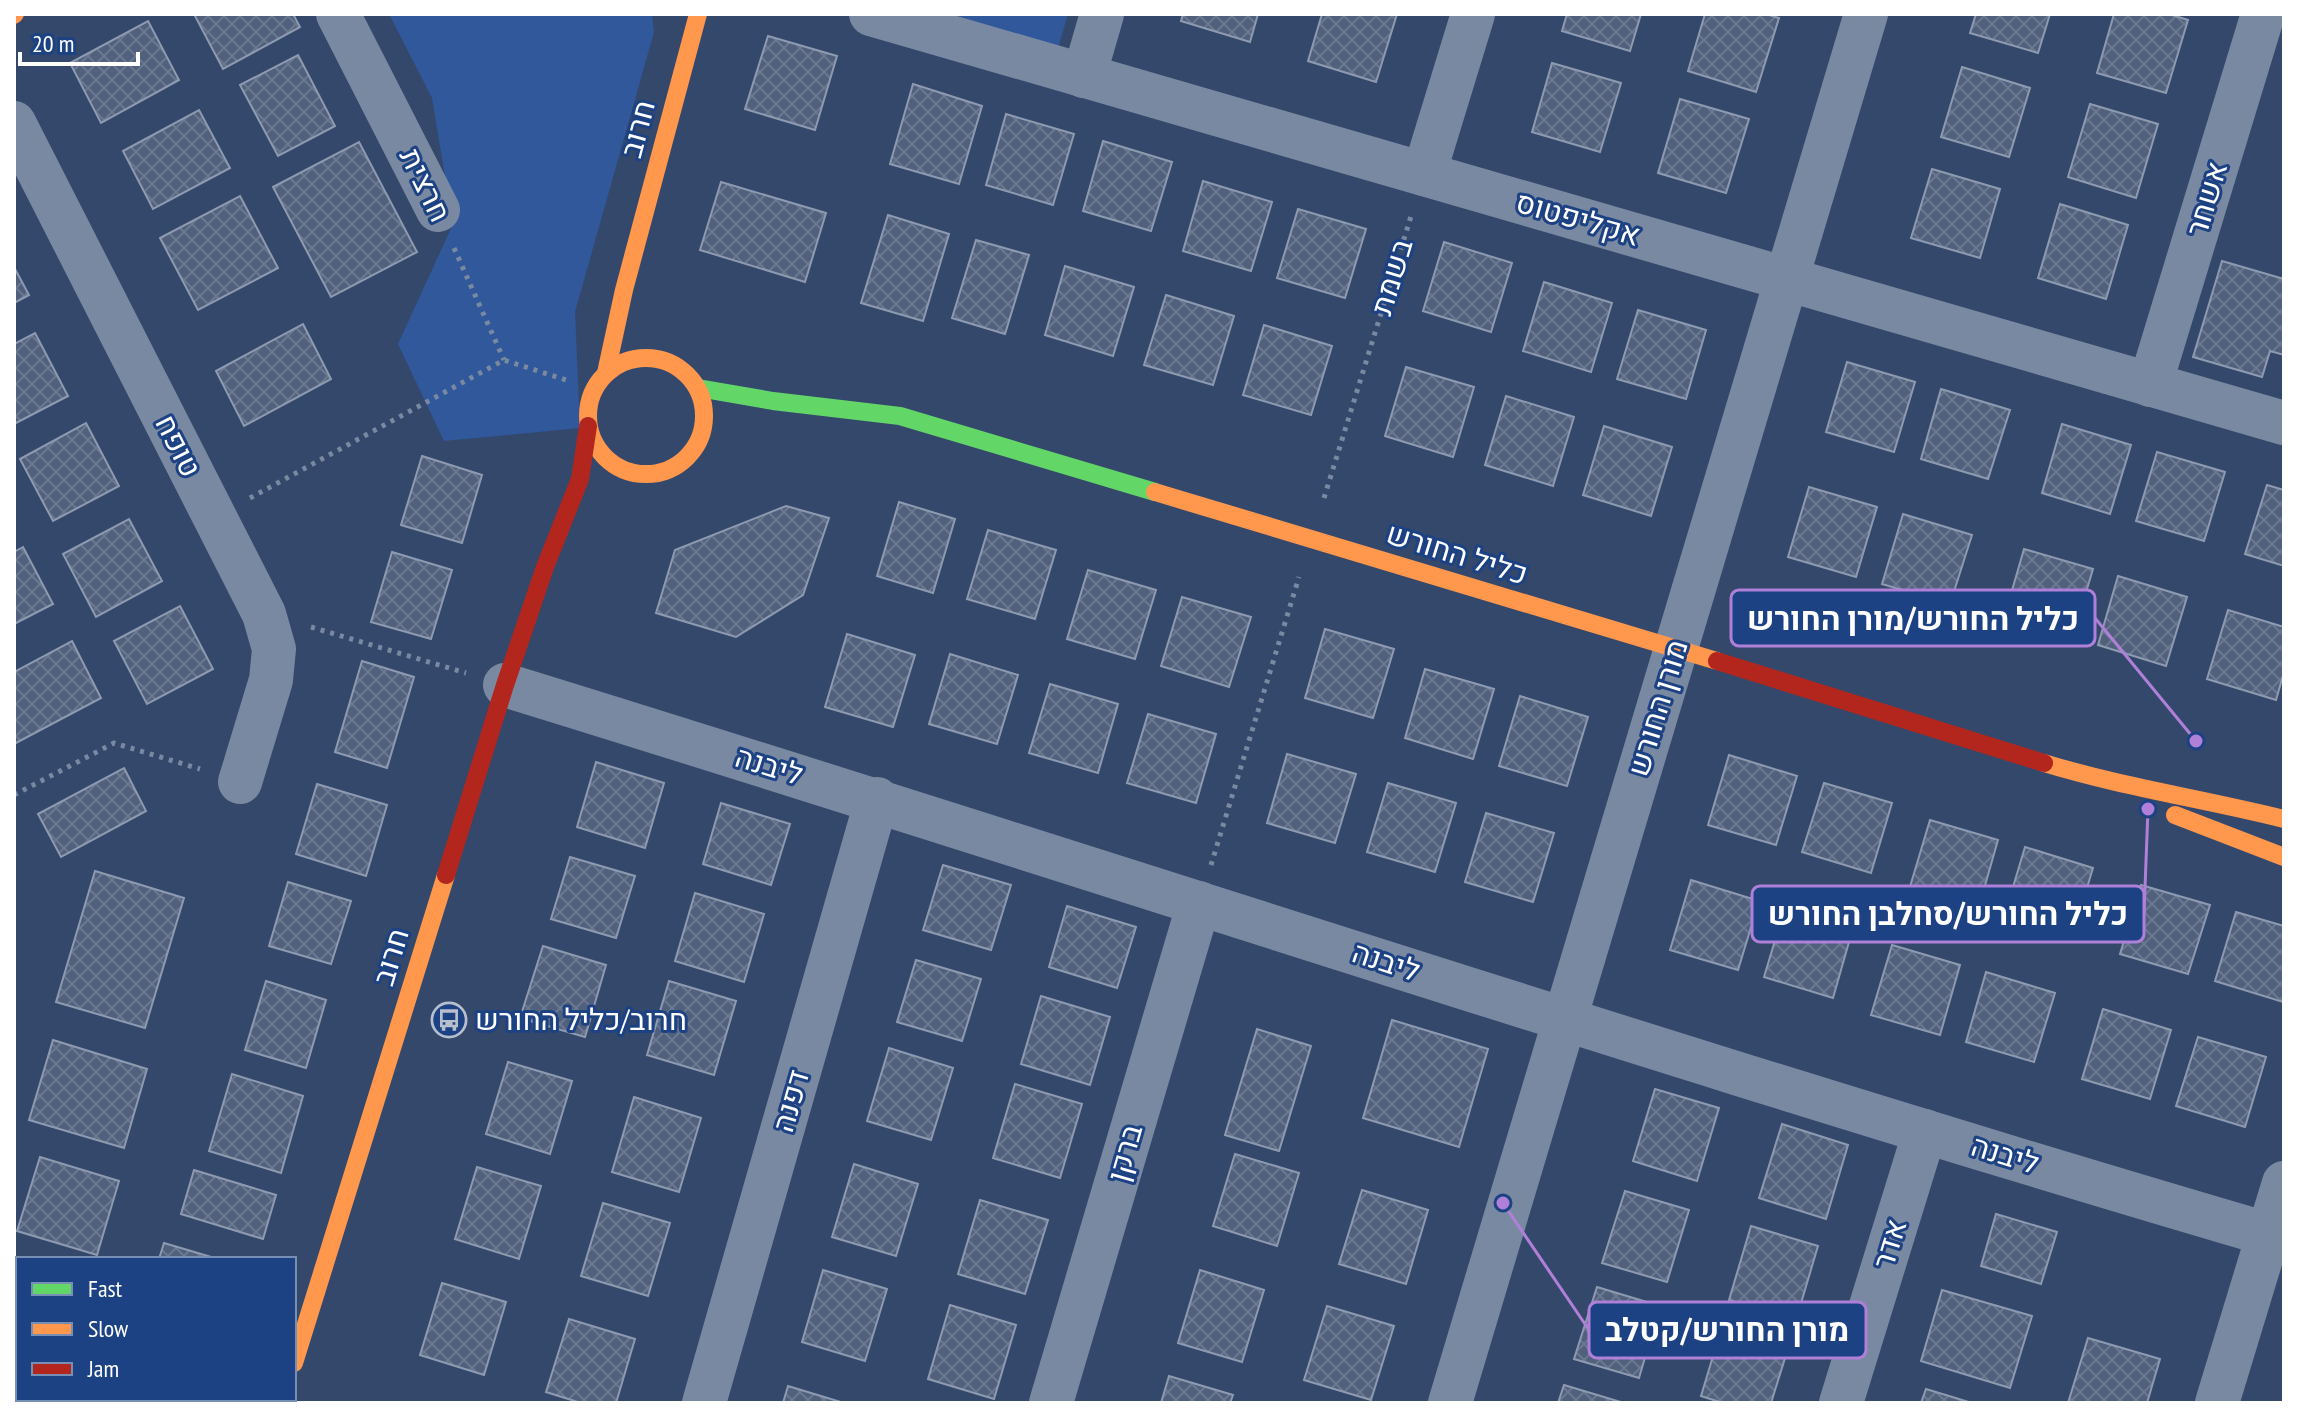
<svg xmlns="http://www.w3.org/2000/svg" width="2298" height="1417" font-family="'PT Sans Narrow',Heebo,sans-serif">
	<defs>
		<pattern id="building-cross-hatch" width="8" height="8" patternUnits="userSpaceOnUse" patternTransform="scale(2)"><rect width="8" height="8" fill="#50607d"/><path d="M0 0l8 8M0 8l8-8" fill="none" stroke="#6a7890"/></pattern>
	</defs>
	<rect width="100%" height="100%" fill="#34486c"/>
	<g fill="#30589b">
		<path d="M389,14H652L654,32L575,312L580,428L444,441L398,344L453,224L432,98Z"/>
		<path d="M948,14H1068L1058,48Z"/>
	</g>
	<g fill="url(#building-cross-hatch)" stroke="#8e9ab0" stroke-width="2">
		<path d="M194,14H293L300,27L223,69Z"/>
		<path d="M1183,14H1258L1250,42L1181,21Z"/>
		<path d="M1322,14H1397L1376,82L1308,61Z"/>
		<path d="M1567,14H1641L1630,51L1562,31Z"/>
		<path d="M1705,14H1766L1779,18L1756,92L1688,71Z"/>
		<path d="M1976,14H2050L2038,53L1970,33Z"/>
		<path d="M2114,14H2169L2188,20L2166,93L2097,73Z"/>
		<path d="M148,21L179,80L101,123L70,63Z"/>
		<path d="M768,36L837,56L815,130L745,109Z"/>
		<path d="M298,55L335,126L278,156L240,85Z"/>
		<path d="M1552,63L1621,83L1600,152L1532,132Z"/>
		<path d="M1962,67L2030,88L2009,157L1941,137Z"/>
		<path d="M913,84L982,106L959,184L890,164Z"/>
		<path d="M1680,99L1749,119L1726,193L1658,173Z"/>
		<path d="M2090,104L2158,124L2136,198L2068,177Z"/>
		<path d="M199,110L230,168L153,209L123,151Z"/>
		<path d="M1006,114L1074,134L1053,205L986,185Z"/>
		<path d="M1103,141L1172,162L1151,231L1083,211Z"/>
		<path d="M359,142L417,252L331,297L273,187Z"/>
		<path d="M1932,169L2000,189L1980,258L1911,238Z"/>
		<path d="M1203,181L1272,202L1251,271L1183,251Z"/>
		<path d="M721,182L826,213L805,282L700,250Z"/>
		<path d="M240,196L278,268L198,310L160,238Z"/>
		<path d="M2060,204L2128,225L2106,299L2038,278Z"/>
		<path d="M1298,209L1366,229L1345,298L1277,278Z"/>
		<path d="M888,215L949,234L923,321L861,303Z"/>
		<path d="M976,240L1029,255L1005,334L952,318Z"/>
		<path d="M1444,242L1512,263L1491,332L1423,311Z"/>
		<path d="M2222,261L2284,279V355L2270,351L2262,377L2193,357Z"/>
		<path d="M1065,266L1134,287L1113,356L1045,335Z"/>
		<path d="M14,267L29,295L14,303Z"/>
		<path d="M1544,282L1612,303L1591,372L1523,351Z"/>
		<path d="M1166,295L1234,316L1213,385L1144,365Z"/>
		<path d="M1638,310L1706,330L1686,399L1617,379Z"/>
		<path d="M303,324L331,379L244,426L216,371Z"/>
		<path d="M1264,325L1332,346L1311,415L1243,395Z"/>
		<path d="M35,333L68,396L14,424V344Z"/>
		<path d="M1847,362L1915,382L1894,452L1826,432Z"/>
		<path d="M1406,367L1474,387L1453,457L1385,436Z"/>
		<path d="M1941,389L2010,410L1988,479L1921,459Z"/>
		<path d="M1506,396L1574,417L1553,486L1485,465Z"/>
		<path d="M86,423L119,486L53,521L20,459Z"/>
		<path d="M2062,424L2131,445L2110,514L2042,493Z"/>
		<path d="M1604,426L1672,447L1651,516L1583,495Z"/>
		<path d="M2157,452L2225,472L2204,541L2136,521Z"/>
		<path d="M422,456L482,475L462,543L401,525Z"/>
		<path d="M2267,485L2284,490V566L2245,554Z"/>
		<path d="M1809,487L1877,507L1856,577L1788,557Z"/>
		<path d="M899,502L955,519L933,593L877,576Z"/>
		<path d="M786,506L829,518L803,595L736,637L656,613L675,550Z"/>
		<path d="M1903,514L1972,535L1950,604L1882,584Z"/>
		<path d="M129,519L162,581L96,617L63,554Z"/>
		<path d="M988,530L1056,550L1035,619L967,599Z"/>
		<path d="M23,547L53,604L14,624V552Z"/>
		<path d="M2024,549L2093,569L2072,639L2004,618Z"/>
		<path d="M392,552L452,570L431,639L371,622Z"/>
		<path d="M1088,570L1156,590L1135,659L1067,639Z"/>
		<path d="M2118,576L2187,597L2166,666L2098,645Z"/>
		<path d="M1182,597L1251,617L1229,687L1161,666Z"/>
		<path d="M180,606L213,669L147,704L114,641Z"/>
		<path d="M2228,610L2284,627V672L2276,700L2207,679Z"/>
		<path d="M1325,629L1394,649L1373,718L1305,698Z"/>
		<path d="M847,634L915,655L893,727L825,707Z"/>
		<path d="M72,641L101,698L14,744V672Z"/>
		<path d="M950,654L1018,675L997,744L929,724Z"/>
		<path d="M362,661L414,677L387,768L335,752Z"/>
		<path d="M1425,669L1494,689L1473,759L1405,738Z"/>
		<path d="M1050,684L1118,704L1098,773L1029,753Z"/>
		<path d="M1520,696L1588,717L1567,786L1499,766Z"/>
		<path d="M1148,714L1216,734L1196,803L1127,783Z"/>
		<path d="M1287,754L1356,774L1335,843L1267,823Z"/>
		<path d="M1729,755L1797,776L1776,845L1708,825Z"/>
		<path d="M596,762L664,783L645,848L577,827Z"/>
		<path d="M124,768L146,811L61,857L38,814Z"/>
		<path d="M1388,783L1456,803L1435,872L1367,852Z"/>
		<path d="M1824,783L1892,803L1871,873L1802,852Z"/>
		<path d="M317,784L387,805L366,876L296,854Z"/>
		<path d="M721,803L790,824L771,885L703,864Z"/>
		<path d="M1486,813L1554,833L1533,902L1465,882Z"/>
		<path d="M1930,820L1998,840L1978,910L1909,890Z"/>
		<path d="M2025,847L2093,868L2072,937L2004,917Z"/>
		<path d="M570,857L635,876L616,938L551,919Z"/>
		<path d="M943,865L1011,885L991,950L923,930Z"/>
		<path d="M95,871L184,898L145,1028L56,1002Z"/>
		<path d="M1691,880L1759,901L1738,970L1670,950Z"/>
		<path d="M288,882L351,901L331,964L269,946Z"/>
		<path d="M2141,885L2210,905L2188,974L2120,954Z"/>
		<path d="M695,893L764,914L744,982L675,961Z"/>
		<path d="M1067,906L1136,927L1117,988L1049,967Z"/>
		<path d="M1785,907L1853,928L1833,998L1764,977Z"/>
		<path d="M2236,912L2284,926L2283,1002L2215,981Z"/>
		<path d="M1892,945L1960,965L1940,1035L1871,1015Z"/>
		<path d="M543,946L606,965L585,1037L520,1018Z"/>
		<path d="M916,960L981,979L962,1041L897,1022Z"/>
		<path d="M1986,972L2055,993L2034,1062L1966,1042Z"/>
		<path d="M266,981L326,1000L306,1068L245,1050Z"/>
		<path d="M669,981L736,1001L714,1075L647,1055Z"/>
		<path d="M1041,996L1110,1017L1090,1085L1021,1064Z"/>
		<path d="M2103,1009L2171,1030L2150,1099L2082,1079Z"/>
		<path d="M1392,1020L1488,1049L1459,1147L1363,1118Z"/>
		<path d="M1257,1029L1311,1046L1279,1151L1225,1135Z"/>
		<path d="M2198,1037L2266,1057L2245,1127L2176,1106Z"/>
		<path d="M53,1040L147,1069L124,1148L29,1120Z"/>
		<path d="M889,1048L953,1068L931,1140L867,1121Z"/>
		<path d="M508,1062L572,1081L550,1154L486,1134Z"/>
		<path d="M232,1074L303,1096L281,1173L209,1151Z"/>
		<path d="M1015,1084L1082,1104L1060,1178L993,1158Z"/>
		<path d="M1655,1089L1719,1108L1697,1181L1633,1161Z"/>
		<path d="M634,1097L701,1118L679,1192L612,1172Z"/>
		<path d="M1782,1124L1848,1145L1826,1219L1759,1198Z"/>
		<path d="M1235,1154L1299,1173L1277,1246L1213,1226Z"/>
		<path d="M40,1157L119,1181L97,1255L17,1231Z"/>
		<path d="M854,1164L918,1184L896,1256L832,1237Z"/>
		<path d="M477,1167L541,1186L519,1259L455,1239Z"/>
		<path d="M194,1170L276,1195L263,1239L181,1214Z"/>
		<path d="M1362,1190L1428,1210L1406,1284L1339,1264Z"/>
		<path d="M1625,1191L1689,1210L1667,1282L1602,1263Z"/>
		<path d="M980,1200L1048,1220L1025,1294L958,1274Z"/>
		<path d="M603,1203L670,1223L648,1296L581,1276Z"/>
		<path d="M1996,1214L2057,1232L2041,1284L1981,1266Z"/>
		<path d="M1751,1226L1818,1246L1796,1320L1729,1300Z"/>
		<path d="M164,1243L218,1259H159Z"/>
		<path d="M823,1270L887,1289L865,1361L802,1342Z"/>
		<path d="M1200,1270L1264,1290L1242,1362L1178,1343Z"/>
		<path d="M442,1283L506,1302L484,1375L420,1355Z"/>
		<path d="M1597,1287L1660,1306L1639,1378L1574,1359Z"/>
		<path d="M1942,1290L2032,1316L2010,1388L1921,1361Z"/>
		<path d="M950,1305L1016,1325L994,1399L928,1379Z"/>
		<path d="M1327,1306L1394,1326L1371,1400L1304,1380Z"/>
		<path d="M569,1319L635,1339L616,1403H581L546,1392Z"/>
		<path d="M1723,1323L1790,1342L1771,1403H1723L1701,1396Z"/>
		<path d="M2088,1338L2160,1359L2147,1403H2068Z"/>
		<path d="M14,1370L18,1371V1399H77L76,1403H14Z"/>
		<path d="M1169,1376L1233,1395L1230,1403H1161Z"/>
		<path d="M1564,1385L1624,1403H1558Z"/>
		<path d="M788,1386L844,1403H783Z"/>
		<path d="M1926,1389L1972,1403H1921Z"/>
	</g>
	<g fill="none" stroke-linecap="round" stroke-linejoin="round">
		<g stroke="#7a89a2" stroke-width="5" stroke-dasharray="4 6" stroke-linecap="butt">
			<path d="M454,248L504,360"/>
			<path d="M250,498L504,360L566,380"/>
			<path d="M1324,498L1412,213"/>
			<path d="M311,627L466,673"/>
			<path d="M14,795L114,743L200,769"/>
			<path d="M1211,865L1299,577"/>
		</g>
		<g stroke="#7a89a2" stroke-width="44">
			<path d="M338,14L438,210"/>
			<path d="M871,14L2284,423"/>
			<path d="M1084,76L1102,14"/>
			<path d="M14,123L264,614L274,649L271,680L240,782"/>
			<path d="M1424,174L1473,14"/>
			<path d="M2150,385L2263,14"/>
			<path d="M505,685C1099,868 1688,1065 2284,1239"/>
			<path d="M14,1322L18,1323"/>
			<path d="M704,1403L877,799"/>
			<path d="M1051,1403L1199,903"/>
			<path d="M1450,1403L1866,14"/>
			<path d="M1841,1403L1925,1131"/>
			<path d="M2217,1403L2284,1183"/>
		</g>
		<g stroke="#63d668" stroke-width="18">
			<path d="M698,388L773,401L900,416L1155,492"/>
			<path d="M282,1403L283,1399"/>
		</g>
		<g stroke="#ff974d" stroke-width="18">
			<path d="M14,15L15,14"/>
			<circle cx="646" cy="416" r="58"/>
			<path d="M606,373L624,290L698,14"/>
			<path d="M1155,492L1717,661"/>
			<path d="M2044,763C2122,787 2204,799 2284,819"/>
			<path d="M2175,815L2284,857"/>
			<path d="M294,1363L446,875"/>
		</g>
		<g stroke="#b3261e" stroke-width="18">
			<path d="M1717,661L2044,763"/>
			<path d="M446,875L505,685L545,567L580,479L588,426"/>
		</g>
	</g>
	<defs>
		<g id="bus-ring" transform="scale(1.8)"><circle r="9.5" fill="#1c4284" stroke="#b8bfcc" stroke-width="1.5"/><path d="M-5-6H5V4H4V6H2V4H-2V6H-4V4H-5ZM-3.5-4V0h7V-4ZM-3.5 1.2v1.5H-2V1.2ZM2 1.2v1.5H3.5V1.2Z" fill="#b8bfcc"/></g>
	</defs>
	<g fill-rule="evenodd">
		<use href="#bus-ring" x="449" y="1020"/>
	</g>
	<g text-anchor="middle" stroke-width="6" stroke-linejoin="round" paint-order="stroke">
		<g font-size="30" fill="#fff" stroke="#1c4284">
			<text transform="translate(638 129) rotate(-75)" y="10">חרוב</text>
			<text transform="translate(425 185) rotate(64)" y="10">חרצית</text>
			<text transform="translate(2207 199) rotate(-73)" y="10">אשחר</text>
			<text transform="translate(1578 219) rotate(16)" y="10">אקליפטוס</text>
			<text transform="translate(1392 277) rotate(-73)" y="10">בשמת</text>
			<text transform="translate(178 446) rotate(63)" y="10">טופח</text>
			<text transform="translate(1457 554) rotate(17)" y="10">כליל החורש</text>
			<text transform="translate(1658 708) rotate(-73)" y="10">מורן החורש</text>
			<text transform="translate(769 766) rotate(17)" y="10">ליבנה</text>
			<text transform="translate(391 957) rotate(-73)" y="10">חרוב</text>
			<text transform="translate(1386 962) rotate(18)" y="10">ליבנה</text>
			<text transform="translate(791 1101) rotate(-74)" y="10">דפנה</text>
			<text transform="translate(1125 1153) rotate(-74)" y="10">ברקן</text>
			<text transform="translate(2005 1155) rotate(17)" y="10">ליבנה</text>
			<text transform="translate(1890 1244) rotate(-73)" y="10">אדר</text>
		</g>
		<g font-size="30" fill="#fff" stroke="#1c4284" text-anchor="start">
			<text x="475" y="1030">חרוב/כליל החורש</text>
		</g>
	</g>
	<path fill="none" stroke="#b080d9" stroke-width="3" d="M2196 741L2095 618M2148 809L2144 914M1503 1203L1589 1330"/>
	<g fill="#b080d9" stroke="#1c4284" stroke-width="3">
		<circle cx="2196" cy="741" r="8"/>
		<circle cx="2148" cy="809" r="8"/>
		<circle cx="1503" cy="1203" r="8"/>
	</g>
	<g fill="#1c4284" stroke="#b080d9" stroke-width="3">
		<rect x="1731" y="590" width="364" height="56" rx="8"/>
		<rect x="1752" y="886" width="392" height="56" rx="8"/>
		<rect x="1589" y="1302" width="277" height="56" rx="8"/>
	</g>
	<g font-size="32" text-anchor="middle" font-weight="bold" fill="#fff">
		<text x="1913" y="630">כליל החורש/מורן החורש</text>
		<text x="1948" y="925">כליל החורש/סחלבן החורש</text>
		<text x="1727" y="1341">מורן החורש/קטלב</text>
	</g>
	<rect width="2298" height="1417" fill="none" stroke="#ffffff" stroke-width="32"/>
	<rect x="16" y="1257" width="280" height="144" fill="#1c4284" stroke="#778eb5" stroke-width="2"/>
	<rect x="32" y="1283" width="40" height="12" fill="#63d668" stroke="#778eb5" stroke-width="2"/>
	<text x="88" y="1297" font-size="24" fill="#ffffff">Fast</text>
	<rect x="32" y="1323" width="40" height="12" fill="#ff974d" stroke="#778eb5" stroke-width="2"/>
	<text x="88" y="1337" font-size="24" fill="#ffffff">Slow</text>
	<rect x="32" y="1363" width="40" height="12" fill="#b3261e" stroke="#778eb5" stroke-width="2"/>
	<text x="88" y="1377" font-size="24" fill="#ffffff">Jam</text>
	<path d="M20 52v12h118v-12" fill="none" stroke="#ffffff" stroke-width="4"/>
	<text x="32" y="52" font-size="24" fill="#ffffff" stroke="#1c4284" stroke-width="6" paint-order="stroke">20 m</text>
</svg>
